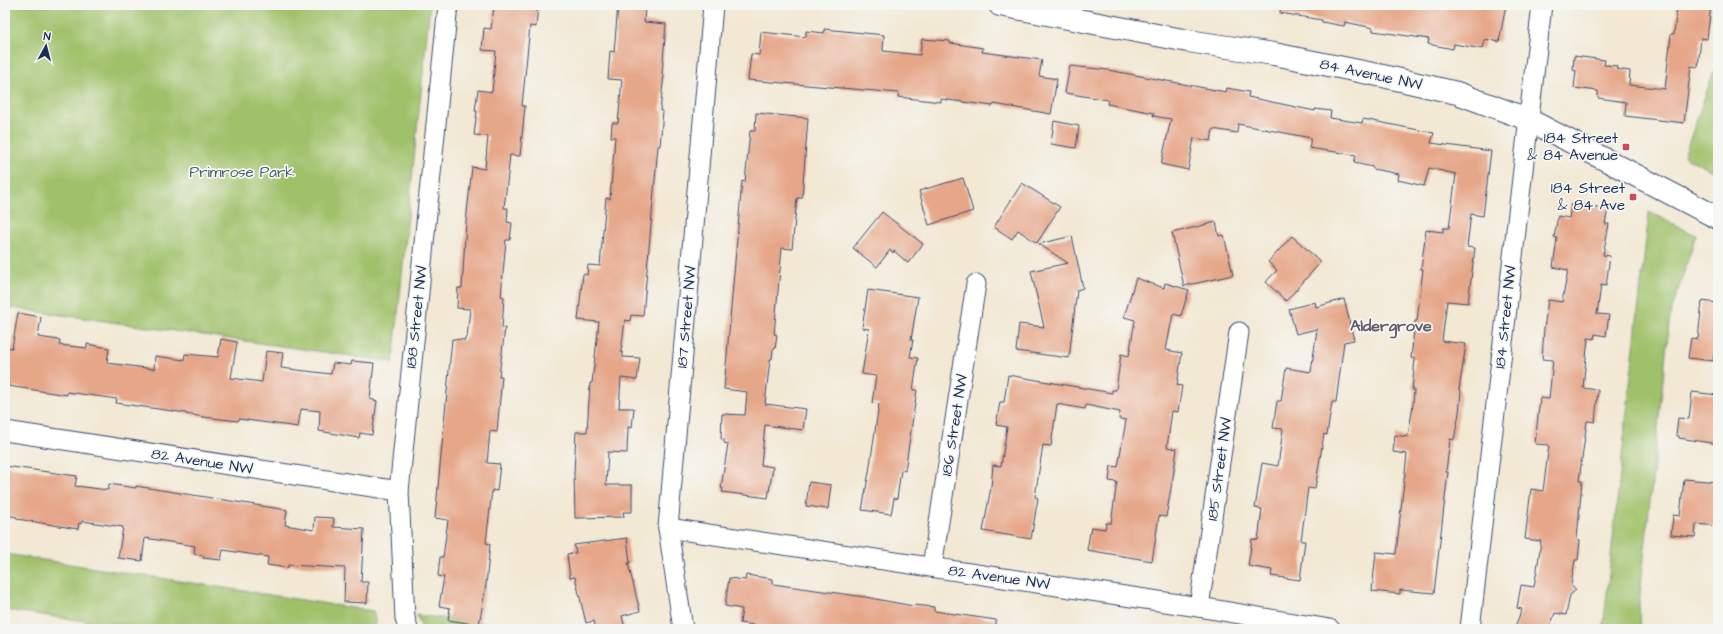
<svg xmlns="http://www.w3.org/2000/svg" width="1723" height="634" font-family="'Architects Daughter',sans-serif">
	<rect width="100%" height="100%" fill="#f6f6f2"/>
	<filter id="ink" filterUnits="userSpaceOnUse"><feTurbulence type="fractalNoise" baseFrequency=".025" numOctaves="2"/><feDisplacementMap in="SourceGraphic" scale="8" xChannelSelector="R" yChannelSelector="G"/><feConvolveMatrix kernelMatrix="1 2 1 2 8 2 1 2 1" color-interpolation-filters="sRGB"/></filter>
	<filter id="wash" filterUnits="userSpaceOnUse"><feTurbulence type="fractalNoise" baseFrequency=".012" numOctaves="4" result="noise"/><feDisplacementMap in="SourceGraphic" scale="16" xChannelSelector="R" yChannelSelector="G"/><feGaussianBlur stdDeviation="0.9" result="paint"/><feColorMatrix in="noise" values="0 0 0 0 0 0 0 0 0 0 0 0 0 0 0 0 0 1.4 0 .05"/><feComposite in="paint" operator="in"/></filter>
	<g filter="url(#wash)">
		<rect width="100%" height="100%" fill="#f2e8d3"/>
		<g fill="#a0c16a" stroke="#5e7864">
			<path d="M5,5H430L393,362L5,307Z"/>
			<path d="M1718,59V156L1712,171L1684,156Z"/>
			<path d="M1649,212L1696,235L1670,315L1639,604L1641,629H1603Z"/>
			<path d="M5,554L373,611L377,629H144L5,610Z"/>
			<path d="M417,615L529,629H422Z"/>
		</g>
		<g id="blocks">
			<g fill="#e6a688">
				<path d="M506,5H538L536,27L530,26L522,106H525L520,156L510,155L507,183L504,208H508L507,222L512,223L510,240H506L501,296L504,297L502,328H505L499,376H502L497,432L490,431L487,463L500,464L497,491L492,490L486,543L490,544L486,585L479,625L448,620L450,608L439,606L444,577L438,576L440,557H443L448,520L435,518L452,339L465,340V337H467L470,309L457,308L458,288H462L466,222L472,167L485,169L488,136L474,135L477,111H475L478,90L492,92L496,51L482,50L484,28L491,29L494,7L506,8Z"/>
				<path d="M618,5L645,7L644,22L666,24L662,74H664L660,111H663L660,146H658L643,316L631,315L630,321L625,320L621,352L623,353V357L640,358L637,380L621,378L619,408H634L632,428L628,427L627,453L608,452L606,485H632V512H623L624,517L575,518L574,473L576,432H587L590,383H592L599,322L578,320L583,274L587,275L588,265L600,266L606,198L610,199L615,137H611L612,123H618L622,80L608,79L610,51L614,52Z"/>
				<path d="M1281,5H1506L1499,42L1485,39L1483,49L1454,44L1453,49L1428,44L1429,39L1373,31V28L1345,22L1344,26L1322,22V20L1280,13Z"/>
				<path d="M1677,5H1711L1707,39L1701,38L1698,67L1691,66L1684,123L1625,116L1626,102L1598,98V91L1574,88L1576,71L1573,70L1574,56L1605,60L1604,65L1617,66L1616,69L1630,71L1629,85L1665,89L1671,34H1674Z"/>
				<path d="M824,29L884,35L883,51L920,55L922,39L950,41V43L983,48L982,52L1042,60L1039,76L1057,79L1051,114L994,104L993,106L941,99V102L898,97L899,93L748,80L751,54L759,55L761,32L806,37V31L824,33Z"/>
				<path d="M1070,66L1108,70L1226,92L1227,88L1249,92L1248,97L1315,111V109L1331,111L1330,118L1362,123L1363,119L1434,133L1431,143L1491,151L1483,216L1471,214L1467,247L1475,248L1468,303L1447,301L1442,341L1466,344L1459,390L1461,391L1459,413L1454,440L1450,439L1446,472H1448L1434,593L1400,590V594L1372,591L1376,552L1396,554L1407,454L1393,452L1395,435L1408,437L1413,405L1414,390H1412L1415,359L1411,358L1415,321H1417L1423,269H1421L1426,230L1443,232V228H1449L1456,174L1429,168L1424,186L1398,180L1399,174L1373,169V167L1354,163L1356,155L1309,148L1311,138L1238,124L1237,133L1213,129L1211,141L1194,138L1188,170L1161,164L1171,119L1153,116L1154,113L1107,104L1108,100L1065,93Z"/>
				<path d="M756,113L808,118L802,198H797L792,249L782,248L774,334L777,335L775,349H773L772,359H770L765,404L806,409L803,430L765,425L761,465L773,467L768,498L722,492L723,488H721L728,444L724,443V440L721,439L722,414L745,415L747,392L724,389L742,181L745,182L750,131H755Z"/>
				<path d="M1054,121L1079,126L1076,148L1051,144Z"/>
				<path d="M963,178L973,211L929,225L919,191Z"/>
				<path d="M1022,183L1060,207L1037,243L1018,230L1012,239L994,227Z"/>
				<path d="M1574,203L1608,209L1605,224H1609L1603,255L1610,256L1606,286L1601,285L1597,314L1609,315L1606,336L1595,334L1594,339L1588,338L1583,388L1598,390L1595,422L1587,421L1579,481H1582L1577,539L1580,540L1578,560H1575L1571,584L1576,590L1570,595L1566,615L1555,613L1549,629H1514L1522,609L1517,608L1521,585L1534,587L1538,563L1541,541L1525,539L1531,489L1543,491L1549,445L1535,444L1540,398L1549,399L1553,360L1542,359L1544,329L1548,300L1562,302L1568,270L1553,267L1557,238L1554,237L1558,216L1569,218L1571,204Z"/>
				<path d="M882,212L923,244L908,263L894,251L893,253L890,250L877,267L853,248Z"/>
				<path d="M1216,222L1219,236L1224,235L1233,275L1184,286L1172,233Z"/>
				<path d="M1072,236L1083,288L1077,290L1069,358L1016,351L1019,324L1044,327L1031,271L1068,263L1039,244Z"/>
				<path d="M1292,236L1321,262L1286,301L1266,282L1277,270L1268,262Z"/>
				<path d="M1136,278L1164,288L1165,283L1189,290L1181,316L1173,314L1166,350L1182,353L1177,385L1182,386L1178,412L1172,411L1167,447L1177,449L1174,471L1166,517L1159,516L1152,561L1087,550L1091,527L1105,529L1106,523H1111L1117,482L1109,481L1111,466L1118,467L1126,420L1119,419L1120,412L1086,405L1085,409L1057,404L1051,446L1043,445L1035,497L1038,498L1031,539L983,531L991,487L993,465L1001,466L1007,427L996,425L1000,402H1004L1008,375L1112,393V390H1116L1121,354L1129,356L1135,320L1124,317Z"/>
				<path d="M868,290L918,297L911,340H913L910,357L918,358L913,390H917L905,471L901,470L897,499L894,498L891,514L862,510L869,472L879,404L872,403L876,376L862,374L869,329L862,328Z"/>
				<path d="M1344,299L1354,340L1344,342L1336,402H1332L1327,435L1324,434L1315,489L1308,488L1301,541H1305L1300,580L1271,576L1272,570L1248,566L1252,539L1258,540L1262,509L1255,508L1262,463L1278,466L1283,429L1273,428L1277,401H1281L1286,368L1311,372L1317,329L1296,334L1289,309L1315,302L1316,307Z"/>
				<path d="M1702,301L1718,303V348L1715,347L1713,361L1688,358L1691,338L1698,339Z"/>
				<path d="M18,313L41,317L38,337L60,340L59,345L87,348V344L109,348L107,363L154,369L155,356L184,360L185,354L218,357L221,339L237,342L231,378L262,382L266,351L283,353L281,368L331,374L333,363L351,365L352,361L374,363L370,399L377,401L372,435L360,433L359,438L319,431L320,411L301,409L298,427L239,419L238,421L204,417L186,414V413L116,403L117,399L67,392V395L8,386L9,384L5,383V347L12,348Z"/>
				<path d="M1692,392L1718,395V444L1679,438V436L1676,435L1678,418L1689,419Z"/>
				<path d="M5,466L77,476L75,486L108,490L109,484L136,488V486L287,510L285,525L314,530L315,517L334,518L333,527L364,529L361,582H368L367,603L344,602L345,568L288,565V568L267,565L268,557L223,550L221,560L203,558L204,556L194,554L195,546L145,538L142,561L118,558L123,527L82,521L81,524L79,523L78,529L17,519V517L5,515Z"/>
				<path d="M1684,479L1718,482V526L1696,524L1695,537L1671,535L1673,515L1680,516Z"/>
				<path d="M809,482L831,485L828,509L806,506Z"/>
				<path d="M627,538L630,563H628L640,611L622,616L625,629H596L594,621L586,623L575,577L570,578L567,554L576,553L574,545Z"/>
				<path d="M746,575L773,579V584L865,597L913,606L914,605L934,607V611L996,620V629H781L740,623L742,609L725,606L729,578L745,580Z"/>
			</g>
		</g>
	</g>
	<g filter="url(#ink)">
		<use href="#blocks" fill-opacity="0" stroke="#3b4b70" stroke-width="1"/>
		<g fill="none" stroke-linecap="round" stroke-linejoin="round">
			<g stroke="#3b4b70" stroke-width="21">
				<g id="minor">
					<path d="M5,431L399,491"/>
					<path d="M668,528L1199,607L1330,629"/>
					<path d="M932,567L976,284"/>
					<path d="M1199,607L1239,332"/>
					<path d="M408,629L405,618L399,491L448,5"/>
					<path d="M683,629L668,528L713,5"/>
					<path d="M1470,629L1542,5"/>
				</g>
			</g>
			<g stroke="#3b4b70" stroke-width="24">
				<path id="tertiary" d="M1000,5L1188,41L1274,54L1383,76L1457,93L1527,119L1718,218"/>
			</g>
			<use href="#minor" stroke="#fff" stroke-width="19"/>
			<use href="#tertiary" stroke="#fff" stroke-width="22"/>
		</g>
	</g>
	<g fill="#d1495b" stroke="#f6f6f2" stroke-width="1.5">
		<rect x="1622" y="143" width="8" height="8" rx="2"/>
		<rect x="1629" y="193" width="8" height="8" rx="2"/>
	</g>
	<g text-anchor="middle" stroke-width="3.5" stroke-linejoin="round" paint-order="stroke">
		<g font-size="15" fill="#1b2f5e" stroke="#f6f6f2">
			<text transform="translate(1371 74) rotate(12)" y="5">84 Avenue NW</text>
			<text transform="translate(416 317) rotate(-84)" y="5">188 Street NW</text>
			<text transform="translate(686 317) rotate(-85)" y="5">187 Street NW</text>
			<text transform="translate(1505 317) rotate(-84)" y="5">184 Street NW</text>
			<text transform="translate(954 425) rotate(-81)" y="5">186 Street NW</text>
			<text transform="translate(202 461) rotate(9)" y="5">82 Avenue NW</text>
			<text transform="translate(1219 469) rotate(-82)" y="5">185 Street NW</text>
			<text transform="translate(999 577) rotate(8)" y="5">82 Avenue NW</text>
		</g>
		<g font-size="15" fill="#1b2f5e" stroke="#f6f6f2" text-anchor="end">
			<text x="1618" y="143">184 Street<tspan x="1618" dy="17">&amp; 84 Avenue</tspan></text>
			<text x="1625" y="193">184 Street<tspan x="1625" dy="17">&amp; 84 Ave</tspan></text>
		</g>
		<g font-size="15" fill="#435b62" stroke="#f6f6f2">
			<text x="242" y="177">Primrose Park</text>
		</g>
		<g font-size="16" font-weight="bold" fill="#62596d" stroke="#f6f6f2">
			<text x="1391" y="331">Aldergrove</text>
		</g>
	</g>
	<rect width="1723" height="634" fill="none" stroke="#f6f6f2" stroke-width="20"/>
	<g transform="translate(46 46) rotate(7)" stroke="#f6f6f2" stroke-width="3" paint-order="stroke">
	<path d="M0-3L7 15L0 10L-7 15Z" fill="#1b2f5e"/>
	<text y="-6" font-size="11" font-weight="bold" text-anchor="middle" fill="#1b2f5e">N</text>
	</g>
</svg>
